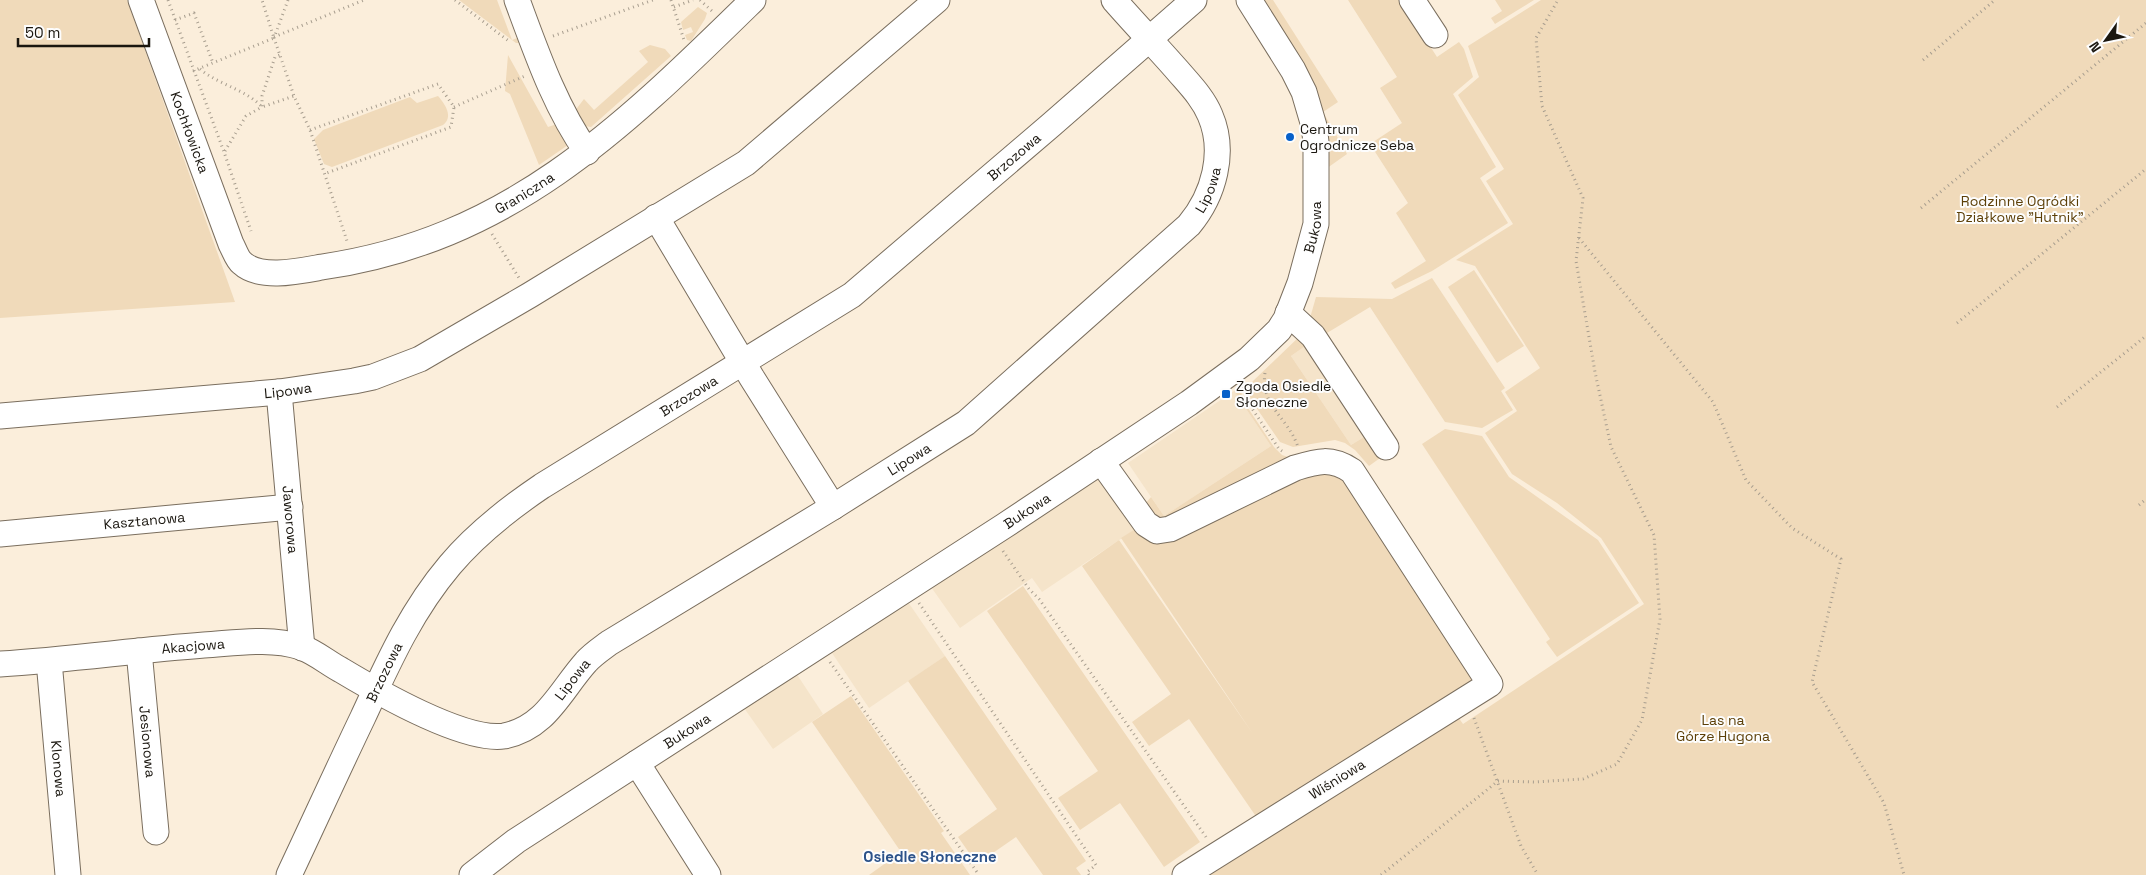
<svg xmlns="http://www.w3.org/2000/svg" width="2146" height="875" font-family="'Space Grotesk',sans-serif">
	<rect width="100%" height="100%" fill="#fbeedb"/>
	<g fill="#f5e4ca">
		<path d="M1311,342L1372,432L1351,445L1291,356Z"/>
		<path d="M1234,391L1271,446L1164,516L1128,463Z"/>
		<path d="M1102,476L1140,526L1042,592L1032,578L960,628L931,587Z"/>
		<path d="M908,602L945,656L869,708L832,653Z"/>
		<path d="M796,673L823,714L773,749L744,708Z"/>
	</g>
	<g fill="#f0daba">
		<path d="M0,0H127L235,302L0,318Z"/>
		<path d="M459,0H497L512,40L525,35L521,43H516Z"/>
		<path d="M1256,0H1273L1338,102L1323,112L1347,154L1323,171L1322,164L1329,160L1327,138L1303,62L1267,5L1259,4Z"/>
		<path d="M1348,0H1400L1437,57L1459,42L1464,49L1473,77L1453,94L1496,167L1480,178L1508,223L1432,271L1395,289L1391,283L1426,261L1396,213L1408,203L1370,144L1402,123L1380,88L1397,77Z"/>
		<path d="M1495,0H1534L1495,24L1491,18L1502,11Z"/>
		<path d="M1541,0H2146V875H1206L1456,714L1463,724L1644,604L1601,538L1557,503L1512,474L1485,433L1517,411L1505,392L1540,368L1475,266L1456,260L1513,224L1486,181L1504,169L1458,95L1479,77L1468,46Z"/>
		<path d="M698,7L707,13L705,19L691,41L687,40L685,35L693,32L691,27L683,30L681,22Z"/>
		<path d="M650,45L665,49L671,56L591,127L585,126L574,112L584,99L594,110L648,62L639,51Z"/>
		<path d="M508,55L548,127L560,123L568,145L539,165L510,94L505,91Z"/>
		<path d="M438,96C445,104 454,117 443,125L332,167L324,164L314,139L323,130L410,97L417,103Z"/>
		<path d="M1474,270L1524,346L1497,363L1448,287Z"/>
		<path d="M1432,278L1505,388L1501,391L1513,410L1482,428L1445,422L1370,307L1322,336L1310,318L1316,297L1392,299Z"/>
		<path d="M1301,335L1311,342L1291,356L1351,445L1372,432L1387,453L1369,466L1355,450L1345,443L1335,440L1293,447L1280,442L1251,400L1248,389L1253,381Z"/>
		<path d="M1241,386L1242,399L1274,447L1282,455L1288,457L1163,520L1152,515L1145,504L1151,497L1164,516L1271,446L1234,391Z"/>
		<path d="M1445,429L1482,436L1509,477L1598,540L1639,603L1557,657L1546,642L1550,639L1422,444Z"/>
		<path d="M1338,467L1478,684L1264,819L1255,815L1189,719L1149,746L1132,722L1171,694L1082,566L1119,540L1253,734L1121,538L1140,526L1296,472Z"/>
		<path d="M1023,586L1200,842L1164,867L1120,803L1080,830L1058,798L1098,771L987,611Z"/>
		<path d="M945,656L1086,861L1076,868L1081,875H1043L1016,837L977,864L958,837L997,809L908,681Z"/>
		<path d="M851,696L944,831L941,833L970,875H869L901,852L812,722Z"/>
	</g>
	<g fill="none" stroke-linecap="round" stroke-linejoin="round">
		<g stroke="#7a6e5e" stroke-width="27">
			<g id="minor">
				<path id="s1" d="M141,0L231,244C234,249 237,259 242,263C260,280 300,271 322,267C510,240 624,126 753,0"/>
				<path d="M517,0C536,51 555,107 587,152"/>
				<path d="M1412,0L1435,35"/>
				<path d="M656,217L752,378L833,507"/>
				<path d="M1288,313L1313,336L1386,447"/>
				<path id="s2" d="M279,392L302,648"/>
				<path id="s3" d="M0,416L279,392L354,381L373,377L420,359L530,295L746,163L937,0"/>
				<path d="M1101,461L1146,524L1157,531L1170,529L1295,468C1318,461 1331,457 1352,471L1490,684L1185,875"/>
				<path id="s4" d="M0,534L290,507"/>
				<path id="s5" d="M139,651L156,832"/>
				<path id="s6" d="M49,661L68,875"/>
				<path id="s7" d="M0,664C68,660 136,650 204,645C236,643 270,637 301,647C315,652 328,663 341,670C376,691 464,742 504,736C546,728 560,691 586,662C592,655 601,649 609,643L833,507L966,423L1189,225C1214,195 1226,152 1210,115C1203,98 1190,85 1178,71C1157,47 1135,24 1114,0"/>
				<path d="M637,763L708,875"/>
				<path id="s8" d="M289,875C314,822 338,769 363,717C388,663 411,611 450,565C476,534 508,509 542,486L852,295L1051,125L1194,0"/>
				<path id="s9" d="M472,875L516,841L1004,526L1189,403L1249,359L1279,330L1286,319L1300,283L1316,224V142L1314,126L1304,92L1293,70L1249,0"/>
			</g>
		</g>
		<g stroke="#a89e8f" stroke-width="3" stroke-dasharray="1 4" stroke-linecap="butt">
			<path d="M168,0L224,152L251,231"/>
			<path d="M288,0L274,38L294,96L310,130L347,241"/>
			<path d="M455,0L510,42"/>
			<path d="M671,0L684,40"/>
			<path d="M700,0L713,12"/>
			<path d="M674,7L693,0"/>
			<path d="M175,20L194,13L213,63"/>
			<path d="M553,36L653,0"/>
			<path d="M274,37L364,0"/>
			<path d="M1923,60L1995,0"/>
			<path d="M200,69C219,85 245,89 262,107L294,96"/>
			<path d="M193,71L274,38L262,0"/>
			<path d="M454,107L525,76"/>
			<path d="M310,130L438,84L454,107L451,127L324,174"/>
			<path d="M225,151L246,116L262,107V96L275,57L280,55"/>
			<path d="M1921,208L2146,23"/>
			<path d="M492,234L519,278"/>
			<path d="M1579,238L1713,402L1746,480L1792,528L1841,559L1812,682L1884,803L1904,875"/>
			<path d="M1957,323L2146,169"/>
			<path d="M1265,373C1260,406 1288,417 1298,447"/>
			<path d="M1244,387L1245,398L1279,449L1282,451"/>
			<path d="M2057,407L2146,336"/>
			<path d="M2139,505L2146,499"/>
			<path d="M1003,551L1029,589L1039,599L1206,837"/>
			<path d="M919,603L1096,865L1087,872L1089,875"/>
			<path d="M830,662L979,875"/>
			<path d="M1474,718L1521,846L1538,875"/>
			<path d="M1381,875L1498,781L1534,782L1583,779L1617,764L1642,720L1660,619L1654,535L1611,447L1595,372L1576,261L1583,198L1542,106L1536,38L1558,0"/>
		</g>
		<use href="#minor" stroke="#fff" stroke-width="25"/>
	</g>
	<g fill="#0760c9" stroke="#fdfdfd" stroke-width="2">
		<circle cx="1290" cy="137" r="5"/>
		<rect x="1221" y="389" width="10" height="10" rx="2.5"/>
	</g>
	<g text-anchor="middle" stroke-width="4" stroke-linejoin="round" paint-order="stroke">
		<g font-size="14" fill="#1a160f" stroke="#fdfdfd" text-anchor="start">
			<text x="1300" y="134">Centrum<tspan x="1300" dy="16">Ogrodnicze Seba</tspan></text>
			<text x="1236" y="391">Zgoda Osiedle<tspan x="1236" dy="16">Słoneczne</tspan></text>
		</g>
		<g font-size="14" fill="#1a160f" stroke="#fdfdfd">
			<text dy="5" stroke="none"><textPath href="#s1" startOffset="141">Kochłowicka</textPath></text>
			<text dy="5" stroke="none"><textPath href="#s8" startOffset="1049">Brzozowa</textPath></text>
			<text dy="5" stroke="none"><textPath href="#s7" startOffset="1428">Lipowa</textPath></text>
			<text dy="5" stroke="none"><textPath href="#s1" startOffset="582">Graniczna</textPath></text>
			<text dy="5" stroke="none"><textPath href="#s9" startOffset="1084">Bukowa</textPath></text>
			<text dy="5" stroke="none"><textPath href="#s3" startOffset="289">Lipowa</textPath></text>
			<text dy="5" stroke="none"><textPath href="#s8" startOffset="644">Brzozowa</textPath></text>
			<text dy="5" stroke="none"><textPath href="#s7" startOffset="1022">Lipowa</textPath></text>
			<text dy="5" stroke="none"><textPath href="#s9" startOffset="664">Bukowa</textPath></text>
			<text dy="5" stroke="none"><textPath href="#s2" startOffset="128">Jaworowa</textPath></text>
			<text dy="5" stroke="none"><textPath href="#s4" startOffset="145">Kasztanowa</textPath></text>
			<text dy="5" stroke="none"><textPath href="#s7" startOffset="194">Akacjowa</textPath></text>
			<text dy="5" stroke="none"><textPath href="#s8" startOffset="224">Brzozowa</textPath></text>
			<text dy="5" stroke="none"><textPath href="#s7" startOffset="618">Lipowa</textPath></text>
			<text dy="5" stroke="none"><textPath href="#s9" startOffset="259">Bukowa</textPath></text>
			<text dy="5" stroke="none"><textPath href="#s5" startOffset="91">Jesionowa</textPath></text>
			<text dy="5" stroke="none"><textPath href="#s6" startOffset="108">Klonowa</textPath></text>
			<text transform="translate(1337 779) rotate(-32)" y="5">Wiśniowa</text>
		</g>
		<g font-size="14" fill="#5c3f07" stroke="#fdfdfd">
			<text x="2020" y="206">Rodzinne Ogródki<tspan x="2020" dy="16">Działkowe "Hutnik"</tspan></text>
			<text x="1723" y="725">Las na<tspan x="1723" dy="16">Górze Hugona</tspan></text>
		</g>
		<g font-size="15" font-weight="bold" fill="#2c5289" stroke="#fdfdfd">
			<text x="930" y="862">Osiedle Słoneczne</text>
		</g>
	</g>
	<g transform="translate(2106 40) rotate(237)" stroke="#fdfdfd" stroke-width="4" paint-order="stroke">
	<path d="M0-4L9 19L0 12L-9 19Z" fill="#1a160f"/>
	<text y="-8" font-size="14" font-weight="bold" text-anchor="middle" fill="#1a160f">N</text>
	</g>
	<path d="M18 38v8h131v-8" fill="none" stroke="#1a160f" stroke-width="2.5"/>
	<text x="25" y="38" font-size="15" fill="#1a160f" stroke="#fdfdfd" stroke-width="4" paint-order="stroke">50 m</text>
</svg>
